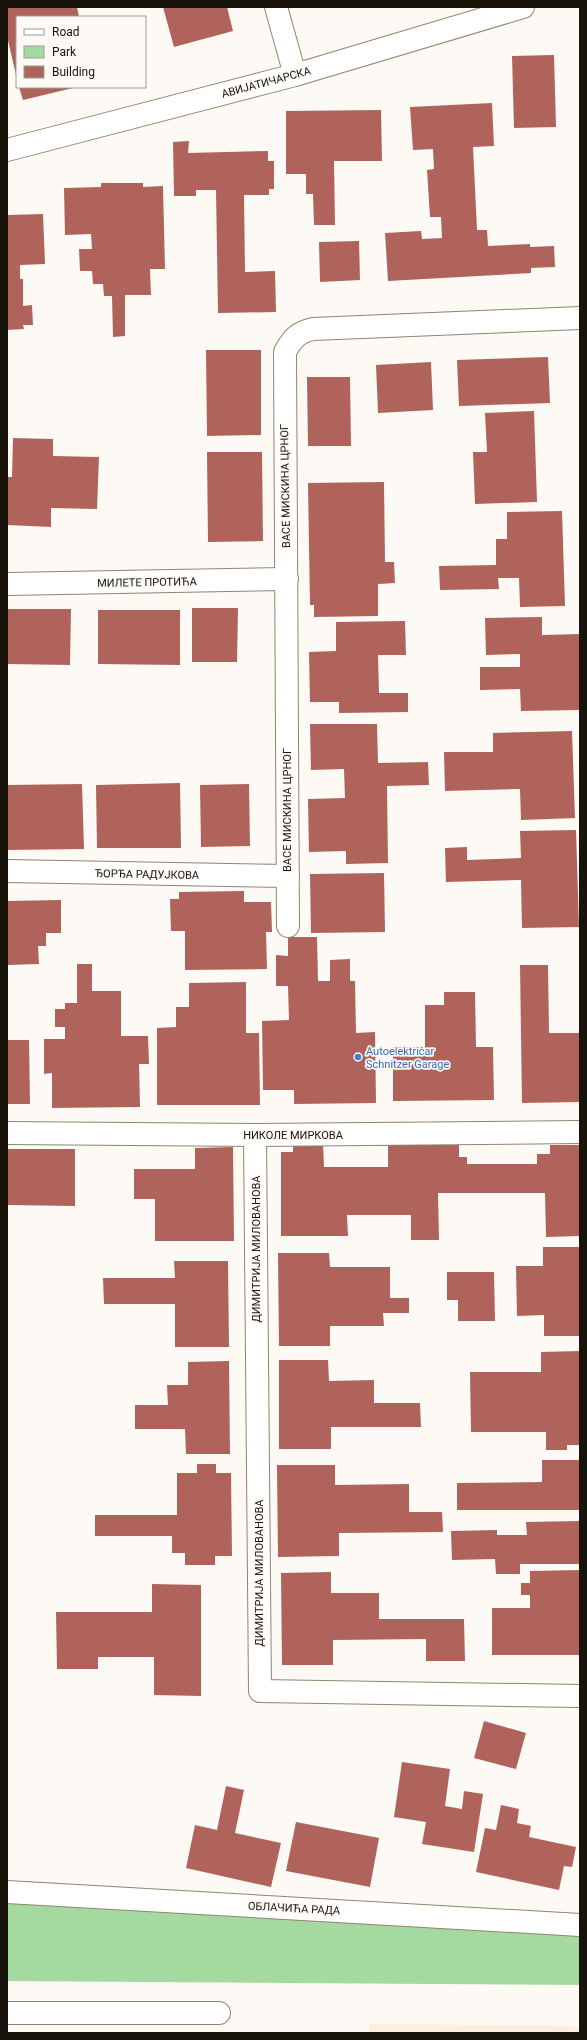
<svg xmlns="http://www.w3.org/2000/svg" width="587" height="2040" font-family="Roboto,sans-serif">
	<rect width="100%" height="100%" fill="#fdf9f5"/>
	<path fill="#fcefdd" d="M369,2024L580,2026V2033H369Z"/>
	<path fill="#a4d9a0" d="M7,1895L580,1925V1985L7,1981Z"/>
	<g fill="#b0635a">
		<path d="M7,7H77L79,17H17L16,75L7,36Z"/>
		<path d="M163,7H227L233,31L174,47Z"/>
		<path d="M554,55L556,127L514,128L512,56Z"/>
		<path d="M19,87H73V88L23,100Z"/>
		<path d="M492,103L494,146L473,147L477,230H487L488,246L530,244V247L554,246L555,267L531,268V273L388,281L385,233L421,231L422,239L442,238L441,217H430L427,170L434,169L433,149L413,150L410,107Z"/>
		<path d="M381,110L382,161H334L335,225H314L313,194H306V174H286V111Z"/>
		<path d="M189,141L188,153L268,151V161H274V189H269V195H244L245,272L275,271L276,312L218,313L216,190H196V196H174L173,142Z"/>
		<path d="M101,183H143V187L163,186L165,269H150L151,295H125V336L113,337L112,296H104L103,284H93L92,271H80L79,249H92L91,234L65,235L64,188L101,187Z"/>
		<path d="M43,214L45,264L20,265V279H23V306L32,305L33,325H23L24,329L7,330V215Z"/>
		<path d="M359,241L360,280L320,282L319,242Z"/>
		<path d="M206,350H261V435L207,436Z"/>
		<path d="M548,357L550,403L459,406L457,360Z"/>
		<path d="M431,362L433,410L378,413L376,365Z"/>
		<path d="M307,377H350L351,446H308Z"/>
		<path d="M534,411L537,502L475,504L473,452H487L485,413Z"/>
		<path d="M13,438L53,439V456L99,457L97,509L51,508V527L7,525V477H12Z"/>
		<path d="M207,452H262L263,541L208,542Z"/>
		<path d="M384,482L385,562H394L395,583L378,584V616L314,617V605H310L308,483Z"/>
		<path d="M562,511L565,606L520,607L519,578H498L499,589L440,590L439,566L496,565V539H507V512Z"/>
		<path d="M192,608H238L237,662H192Z"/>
		<path d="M7,609H71L70,665L7,664Z"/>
		<path d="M98,610H180V665L98,664Z"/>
		<path d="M542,617V635L580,634V710L521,711L520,689L480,690V667H520V654L486,655L485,618Z"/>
		<path d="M405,621L406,655H378L379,693H408V712L339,713V702H310L309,652L336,651V622Z"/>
		<path d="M310,724H377L378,763L428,762L429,785L387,786L388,863L346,864V851L309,852L308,799L345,798L344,769L311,770Z"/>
		<path d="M572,731L575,818L521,820L520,789L445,791L444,752H493V733Z"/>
		<path d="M180,783L181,848H97L96,785Z"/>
		<path d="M82,784L84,849L7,850V785Z"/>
		<path d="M249,784L250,846L201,847L200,785Z"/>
		<path d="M576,830L579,927L522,928L521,880L446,882L445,848L467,847V860L521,858L520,831Z"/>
		<path d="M384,873L385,932L311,933L310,874Z"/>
		<path d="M244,891V902H271L272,932H266L267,969L185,970V931H171L170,899H179V892Z"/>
		<path d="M61,900V933H46V946H38L39,964L7,965V901Z"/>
		<path d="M288,937H317L318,981H330V960L350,959V981H355L356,1033L375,1032L376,1103L294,1104V1090H263L262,1021L289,1020L288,986H276V955L288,956Z"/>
		<path d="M77,964H92V991H121V1036H148L149,1064H139L140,1107L52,1108V1073L44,1074V1039H65V1027H55V1009H65V1003H77Z"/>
		<path d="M520,965H548L549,1033H580V1102L522,1103Z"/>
		<path d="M246,982V1033H259L260,1105H157V1028L176,1027V1007H189V983Z"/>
		<path d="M444,992H475L476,1047H493L494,1100L393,1101V1047H425V1005H444Z"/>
		<path d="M7,1040H29L30,1104H7Z"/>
		<path d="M459,1138V1157H467V1164H537V1154H550V1145H580V1236L546,1237L545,1193H438L439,1240H411V1215H347L348,1236H281V1152H293V1144H323L324,1167H388V1144Z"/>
		<path d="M233,1147L234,1241H155V1199H134V1169H195V1148Z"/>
		<path d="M8,1149H75V1206L8,1205Z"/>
		<path d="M543,1247H580V1336H544V1315L517,1316L516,1266H543Z"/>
		<path d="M278,1253H329L330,1267H390V1298H409V1313H383L384,1326H330V1346H279Z"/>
		<path d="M174,1261H228L229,1347H175V1304H104L103,1278H175Z"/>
		<path d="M447,1272H494L495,1321H458V1300H447Z"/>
		<path d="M580,1351V1445H567V1450H546V1432H471L470,1372H541V1352Z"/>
		<path d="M279,1360H328L329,1381L374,1380V1403H420L421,1427H331V1449H279Z"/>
		<path d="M229,1361L230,1454H186L185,1429H135V1405H168L167,1385H188V1362Z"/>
		<path d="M542,1460H580V1510H457V1483L542,1482Z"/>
		<path d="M197,1464H216V1473H231L232,1556H215V1565H185V1553H172V1536H95V1515H177V1473H197Z"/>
		<path d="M277,1465H335V1485L409,1484V1512H442L443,1532L339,1533V1556L278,1557Z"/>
		<path d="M580,1521V1564H520V1574H496L495,1559L452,1560L451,1531L497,1530V1535H527L526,1522Z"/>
		<path d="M580,1570V1655H492V1608H530V1595H521V1583H530V1571Z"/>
		<path d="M331,1572V1593H379V1619H464L465,1661H426V1639L333,1640V1665H282L281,1573Z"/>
		<path d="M152,1584L201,1585V1696L154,1695V1657H98V1669H57L56,1612H152Z"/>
		<path d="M484,1721L526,1733L516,1769L474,1758Z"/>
		<path d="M402,1762L450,1769L445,1806L462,1809L464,1791L483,1794L474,1852L422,1844L426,1822L394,1817Z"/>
		<path d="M226,1786L244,1790L235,1833L281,1843L271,1887L186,1868L195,1825L217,1830Z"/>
		<path d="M501,1805L519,1809L517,1823L531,1826L529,1837L576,1847L572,1867L564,1866L559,1890L476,1872L485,1828L496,1830Z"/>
		<path d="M296,1822L379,1838L370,1887L286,1871Z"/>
	</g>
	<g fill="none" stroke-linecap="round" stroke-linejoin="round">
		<g stroke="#92846f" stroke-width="24">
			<g id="street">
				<path d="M276,7L295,75"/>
				<path d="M7,150L295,75L523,7"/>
				<path d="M7,584L287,579"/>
				<path d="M7,871L288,876"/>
				<path d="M288,926L285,352C292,339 298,332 313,329L580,318"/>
				<path d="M7,1133L255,1135L580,1132"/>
				<path d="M255,1135L260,1691L580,1696"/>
				<path d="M7,1892L580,1925"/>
				<path d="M7,2013H219"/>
			</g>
		</g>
		<use href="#street" stroke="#fff" stroke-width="22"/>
	</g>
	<circle fill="#3f7fe0" stroke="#fdf9f5" stroke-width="1.5" cx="358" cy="1057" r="4"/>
	<g text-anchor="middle" stroke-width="3.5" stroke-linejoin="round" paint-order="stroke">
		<g font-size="11" fill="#18130b" stroke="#fdf9f5">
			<text transform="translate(266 82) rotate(-15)" y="4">АВИЈАТИЧАРСКА</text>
			<text transform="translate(285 486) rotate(-91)" y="4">ВАСЕ МИСКИНА ЦРНОГ</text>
			<text transform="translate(147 582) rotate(-1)" y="4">МИЛЕТЕ ПРОТИЋА</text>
			<text transform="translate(287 810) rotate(-90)" y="4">ВАСЕ МИСКИНА ЦРНОГ</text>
			<text transform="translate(147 874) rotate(1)" y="4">ЂОРЂА РАДУЈКОВА</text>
			<text x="293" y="1139">НИКОЛЕ МИРКОВА</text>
			<text transform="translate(256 1249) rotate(-90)" y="4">ДИМИТРИЈА МИЛОВАНОВА</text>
			<text transform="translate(259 1573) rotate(-90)" y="4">ДИМИТРИЈА МИЛОВАНОВА</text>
			<text transform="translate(294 1908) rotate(3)" y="4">ОБЛАЧИЋА РАДА</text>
		</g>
		<g font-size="11" fill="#366cbe" stroke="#fdf9f5" text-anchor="start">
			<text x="366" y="1055">Autoelektričar<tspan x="366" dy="13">Schnitzer Garage</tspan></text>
		</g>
	</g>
	<rect width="587" height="2040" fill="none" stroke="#18130b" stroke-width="16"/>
	<rect x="16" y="16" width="130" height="72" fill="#fdf9f5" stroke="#a19d97"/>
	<rect x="24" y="29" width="20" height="6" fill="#ffffff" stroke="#a19d97"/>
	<text x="52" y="36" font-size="12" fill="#18130b">Road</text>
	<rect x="24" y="46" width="20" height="12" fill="#a4d9a0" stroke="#a19d97"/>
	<text x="52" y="56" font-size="12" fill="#18130b">Park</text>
	<rect x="24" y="66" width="20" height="12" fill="#b0635a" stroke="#a19d97"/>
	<text x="52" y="76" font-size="12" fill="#18130b">Building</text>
</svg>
